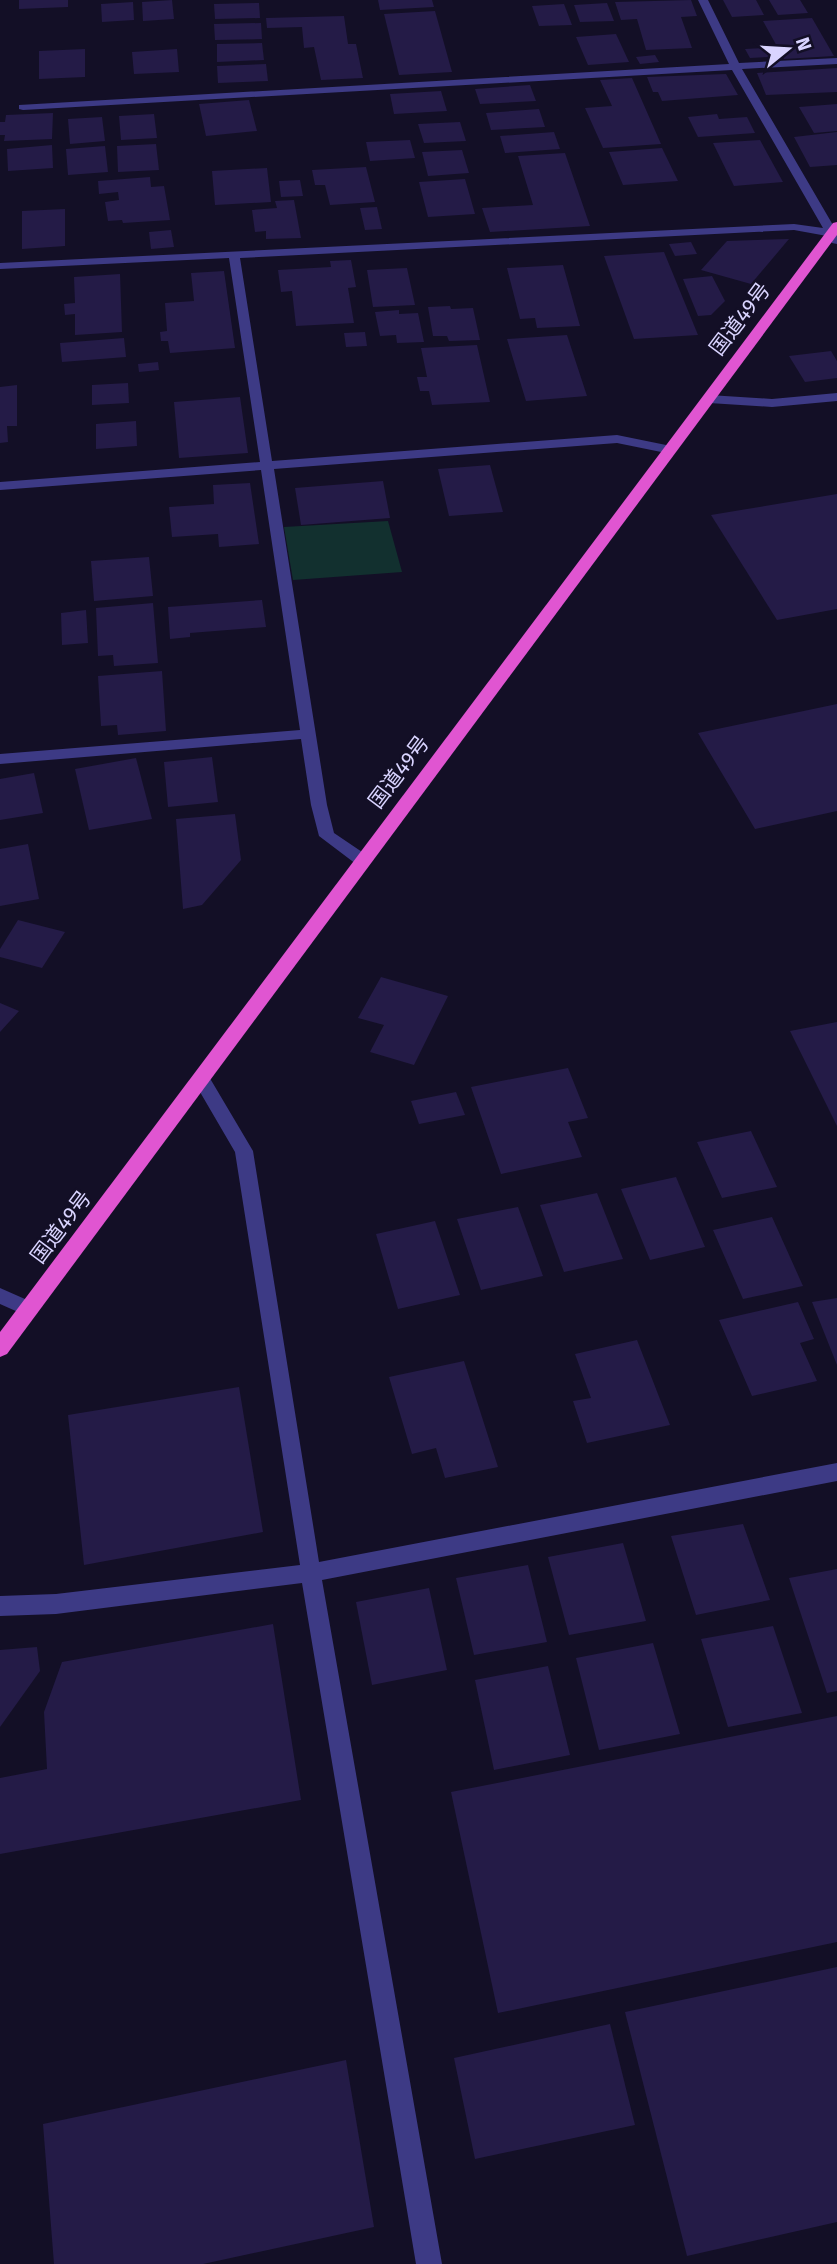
<svg xmlns="http://www.w3.org/2000/svg" width="837" height="2264" font-family="'Fira Sans','Noto Sans JP',sans-serif">
	<rect width="100%" height="100%" fill="#130f26"/>
	<path fill="#12302f" d="M388,521L402,572L293,580L284,527Z"/>
	<g fill="#241b47">
		<path d="M19,0H68V7L19,9Z"/>
		<path d="M172,0L174,19L143,21L142,2Z"/>
		<path d="M378,0H432L434,7L380,10Z"/>
		<path d="M691,0L697,16L681,17L692,48L646,50L637,19L621,20L615,2Z"/>
		<path d="M723,0H756L764,15L732,17Z"/>
		<path d="M769,0H800L808,13L778,15Z"/>
		<path d="M133,2L134,20L102,22L101,4Z"/>
		<path d="M259,3L260,18L215,19L214,4Z"/>
		<path d="M607,3L614,21L580,22L574,5Z"/>
		<path d="M564,4L572,25L539,26L532,6Z"/>
		<path d="M435,11L452,72L399,75L384,14Z"/>
		<path d="M344,16L348,44H356L363,78L321,80L314,47L304,48L302,27L267,28L266,18Z"/>
		<path d="M812,18L834,56L784,59L763,21Z"/>
		<path d="M261,23L262,39L215,40L214,24Z"/>
		<path d="M616,34L629,62L588,65L576,37Z"/>
		<path d="M262,43L264,60L217,62V44Z"/>
		<path d="M764,48L769,57L750,58L745,49Z"/>
		<path d="M85,49V77L39,79V51Z"/>
		<path d="M177,49L179,72L134,74L132,52Z"/>
		<path d="M655,55L659,62L640,64L636,57Z"/>
		<path d="M266,64L268,81L218,83L217,66Z"/>
		<path d="M837,68V92L766,95L757,73Z"/>
		<path d="M726,74L738,95L662,101L658,92H653L647,77Z"/>
		<path d="M632,78L661,144L603,148L585,108L612,106L600,80Z"/>
		<path d="M530,85L536,101L480,104L475,89Z"/>
		<path d="M441,91L447,111L394,114L390,94Z"/>
		<path d="M249,100L257,131L206,136L199,104Z"/>
		<path d="M837,104V131L814,133L799,107Z"/>
		<path d="M539,109L545,127L491,130L486,113Z"/>
		<path d="M53,113L52,139L4,141L5,135H0V122H5L6,115Z"/>
		<path d="M154,114L157,138L121,140L119,116Z"/>
		<path d="M717,114L719,119L747,117L755,133L698,137L688,117Z"/>
		<path d="M102,117L105,141L70,144L68,119Z"/>
		<path d="M460,122L466,141L424,143L418,124Z"/>
		<path d="M554,132L560,149L505,153L500,136Z"/>
		<path d="M837,132V165L810,167L794,137Z"/>
		<path d="M410,140L415,158L370,161L366,142Z"/>
		<path d="M760,140L783,182L734,186L713,143Z"/>
		<path d="M156,144L159,170L118,172L117,146Z"/>
		<path d="M52,145L53,168L8,171L7,149Z"/>
		<path d="M105,146L108,172L68,175L66,149Z"/>
		<path d="M662,148L678,181L623,185L609,152Z"/>
		<path d="M462,150L469,173L428,176L422,152Z"/>
		<path d="M565,153L590,226L490,232L482,208L533,205L518,156Z"/>
		<path d="M366,167L375,202L330,205L325,185H315L312,170Z"/>
		<path d="M267,168L271,202L215,205L212,171Z"/>
		<path d="M150,177L151,187L164,186L170,220L123,223L122,220L108,221L105,202L119,200L118,192L99,194L98,181Z"/>
		<path d="M465,179L475,214L428,217L419,182Z"/>
		<path d="M300,180L303,196L281,197L279,181Z"/>
		<path d="M294,200L301,238L266,239V231L255,232L252,210L277,208L275,201Z"/>
		<path d="M377,207L382,229L365,230L360,208Z"/>
		<path d="M65,209V246L22,249V211Z"/>
		<path d="M171,230L174,247L151,249L149,232Z"/>
		<path d="M789,239L751,284L701,270L727,241Z"/>
		<path d="M691,242L697,254L675,256L669,244Z"/>
		<path d="M664,252L698,335L634,339L604,256Z"/>
		<path d="M351,260L356,287L348,288L354,323L296,326L292,291L281,292L278,270L331,267L330,261Z"/>
		<path d="M563,265L580,326L537,328L535,318L520,319L507,268Z"/>
		<path d="M407,268L415,305L373,307L367,270Z"/>
		<path d="M224,271L235,348L170,353L168,341H161L160,332L167,331L165,303L194,301L191,273Z"/>
		<path d="M120,274L122,332L75,335V314L65,315L64,304L75,303L74,277Z"/>
		<path d="M712,276L725,301L711,315L698,316L683,279Z"/>
		<path d="M450,306L451,309L473,308L480,340L449,341L447,336H433L428,307Z"/>
		<path d="M399,310V314L418,313L424,342L397,343L396,335L380,336L375,312Z"/>
		<path d="M365,332L367,346L346,347L344,333Z"/>
		<path d="M567,335L587,396L526,401L507,339Z"/>
		<path d="M124,338L126,357L62,362L60,343Z"/>
		<path d="M477,345L490,402L432,405L429,391H420L417,377H427L421,348Z"/>
		<path d="M831,351L837,361V378L805,382L789,356Z"/>
		<path d="M158,362L159,370L139,372L138,364Z"/>
		<path d="M128,383L129,403L92,405V385Z"/>
		<path d="M17,385V426H7L8,442L0,443V387Z"/>
		<path d="M240,397L248,453L179,458L174,402Z"/>
		<path d="M136,421L137,446L96,449V424Z"/>
		<path d="M490,465L503,512L449,516L438,469Z"/>
		<path d="M383,481L390,518L301,525L295,488Z"/>
		<path d="M250,483L259,544L219,547L218,534L172,537L169,507L214,504L213,485Z"/>
		<path d="M837,494V609L777,620L711,515Z"/>
		<path d="M149,557L153,596L94,601L91,561Z"/>
		<path d="M262,600L266,627L190,633V637L170,639L168,607Z"/>
		<path d="M153,603L158,663L114,666L113,655L98,656L96,608Z"/>
		<path d="M86,610L88,643L62,645L61,613Z"/>
		<path d="M162,671L166,731L118,735L117,725L101,726L98,676Z"/>
		<path d="M837,704V811L755,829L698,733Z"/>
		<path d="M212,757L218,802L168,807L164,762Z"/>
		<path d="M136,758L152,819L89,830L75,769Z"/>
		<path d="M34,773L43,813L0,820V779Z"/>
		<path d="M235,814L241,860L202,905L183,909L176,819Z"/>
		<path d="M28,844L39,899L0,906V849Z"/>
		<path d="M18,920L65,932L42,968L0,957V949Z"/>
		<path d="M381,977L448,996L414,1065L370,1052L384,1025L358,1018Z"/>
		<path d="M0,1003L19,1011L0,1032Z"/>
		<path d="M837,1022V1126L790,1031Z"/>
		<path d="M568,1068L588,1118L568,1122L582,1157L501,1174L471,1087Z"/>
		<path d="M456,1092L465,1115L419,1124L411,1101Z"/>
		<path d="M751,1131L777,1187L722,1198L697,1142Z"/>
		<path d="M676,1177L705,1247L650,1260L621,1189Z"/>
		<path d="M597,1193L623,1259L564,1272L540,1205Z"/>
		<path d="M518,1207L543,1276L481,1290L457,1219Z"/>
		<path d="M772,1217L803,1286L743,1299L713,1230Z"/>
		<path d="M435,1221L460,1295L398,1309L376,1234Z"/>
		<path d="M837,1298V1365L812,1302Z"/>
		<path d="M798,1302L814,1339L800,1343L817,1381L752,1396L719,1320Z"/>
		<path d="M637,1340L670,1425L587,1443L573,1401L591,1398L575,1354Z"/>
		<path d="M464,1361L498,1467L445,1478L436,1448L412,1454L389,1377Z"/>
		<path d="M239,1387L263,1532L84,1565L68,1415Z"/>
		<path d="M743,1524L770,1600L696,1615L671,1536Z"/>
		<path d="M623,1543L646,1621L569,1635L548,1557Z"/>
		<path d="M528,1565L547,1642L474,1655L456,1578Z"/>
		<path d="M837,1569V1691L827,1693L789,1578Z"/>
		<path d="M429,1588L447,1670L372,1685L356,1602Z"/>
		<path d="M273,1624L301,1800L0,1854V1778L47,1769L44,1712L62,1662Z"/>
		<path d="M773,1626L802,1713L728,1727L701,1639Z"/>
		<path d="M653,1643L680,1734L599,1750L576,1658Z"/>
		<path d="M37,1647L40,1671L0,1727V1650Z"/>
		<path d="M548,1666L570,1755L494,1770L475,1680Z"/>
		<path d="M837,1716V1942L498,2013L451,1792Z"/>
		<path d="M837,1967V2222L687,2256L625,2012Z"/>
		<path d="M610,2024L635,2125L475,2159L454,2058Z"/>
		<path d="M346,2060L374,2227L203,2264H54L43,2124Z"/>
	</g>
	<g fill="none" stroke-linecap="round" stroke-linejoin="round">
		<g fill="#3d3a85" fill-rule="evenodd">
			<path d="M698,0H708L739,63L837,58V64L742,69L837,232V244L832,243L827,236L794,230L240,258L272,461L617,435L671,446L677,450L671,454L617,443L274,469L327,805L334,833L368,856L370,860L368,864H356L319,836L311,805L301,739L0,764V754L300,730L261,470L0,490V482L260,462L229,258L0,269V263L794,224L823,228L732,70L23,110L19,109V105L729,64Z"/>
			<path d="M837,393V401L772,407L709,403L703,399L709,395L772,399Z"/>
			<path d="M202,1073L208,1075L253,1151L319,1562L837,1463V1481L322,1580L442,2264H416L302,1583L56,1614L0,1616V1596L56,1594L300,1565L235,1152L193,1080L196,1075Z"/>
			<path d="M0,1288L34,1303L36,1308L34,1313L27,1316L0,1304Z"/>
		</g>
		<path fill="#e055d1" fill-rule="evenodd" d="M837,222V235L7,1354L0,1357V1332L833,223Z"/>
	</g>
	<g text-anchor="middle" stroke-width="5" stroke-linejoin="round" paint-order="stroke">
		<g font-size="21" fill="#d9d4ff" stroke="#130f26">
			<text transform="translate(740 319) rotate(-53)" y="7">国道49号</text>
			<text transform="translate(399 772) rotate(-53)" y="7">国道49号</text>
			<text transform="translate(61 1227) rotate(-53)" y="7">国道49号</text>
		</g>
	</g>
	<g transform="translate(788 49) rotate(72)" stroke="#130f26" stroke-width="5" paint-order="stroke">
	<path d="M0-5L12 26L0 18L-12 26Z" fill="#d9d4ff"/>
	<text y="-10" font-size="19" font-weight="bold" text-anchor="middle" fill="#d9d4ff">N</text>
	</g>
</svg>
